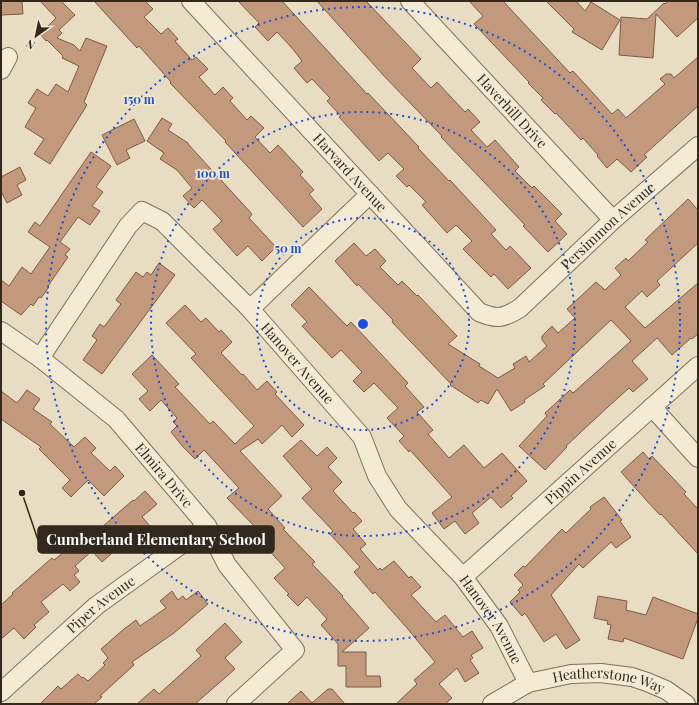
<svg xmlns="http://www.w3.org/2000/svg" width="699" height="705" font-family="'Playfair Display',serif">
	<rect width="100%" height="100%" fill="#e8ddc3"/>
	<g fill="#c2997d" stroke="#7d5a44">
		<path d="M1,1H22L23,14L1,15Z"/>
		<path d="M40,1H61L75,15L59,30L62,33L57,38L74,45L80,51L86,38L107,46L84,102L87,105L50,164L34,154L44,139L25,127L36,108L28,103L37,89L48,96L56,84L68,92L79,66L62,58L63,56L47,40L46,41L37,30L42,32L56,18Z"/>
		<path d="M94,1H145L153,9L144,17L161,34L168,28L178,39L175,41L192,60L196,57L208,69L199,77L215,95L223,87L233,98L230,101L247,120L251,116L264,128L255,137L270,153L278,145L303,172L300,175L314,190L309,194L322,209L303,227L225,142L226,141L170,83L171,82L139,46L137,48Z"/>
		<path d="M238,1H282L367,94L368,93L419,147L418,148L449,181L450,180L496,230L491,234L506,250L510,246L531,268L508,289L494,274L491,277L463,249L472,241L456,225L447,233L422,205L426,202L409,185L407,187L396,176L404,169L388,153L379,161L339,117L341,116L327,101L330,98L312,79L307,83L294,68L302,61L292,48L277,32L268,41L255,27L259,23Z"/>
		<path d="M317,1H366L421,59L412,68L431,88L437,82L465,112L468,109L480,122L471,130L487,147L495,140L519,167L515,171L532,188L534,186L562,214L555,221L567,234L548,252L523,226L525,225L441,137L442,136L384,76Z"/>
		<path d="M469,1H503L570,73L573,71L612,114L618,109L626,118L665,84L660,79L666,74H671L674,78L698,57V106L644,155L647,157L631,172L617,159L607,168L597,156L598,155L583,138L581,140L556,113L555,114L541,100L543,98L528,83L529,82L474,24L483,16Z"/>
		<path d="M546,1H576L585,11L591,2L620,20L602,50L572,32L574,29Z"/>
		<path d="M668,1H698V18L677,37L656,14L653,58L619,55L621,17L647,19L664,3L665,4Z"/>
		<path d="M162,118L172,124L168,130L188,143V144L252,214L249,218L276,247L262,261L248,246L237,256L213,229L222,221L202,200L194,208L183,196L192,188L177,170L160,159L164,153L147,141Z"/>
		<path d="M134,119L145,141L126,150L130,158L117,165L102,135Z"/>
		<path d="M91,152L111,166L96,187L103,192L92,206L100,211L90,225L78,217L60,242L70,249L65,255L68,257L48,286L49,287L41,298L39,297L33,306L31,304L21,315L1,301V280L9,286L22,267L31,274L50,247L28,232L35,222L40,226Z"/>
		<path d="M20,167L26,180L17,185L22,195L7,203L1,191V177Z"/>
		<path d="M688,199L698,210V243L657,281L660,285L647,297L642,291L625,307L645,328L698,283V334L692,339L691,338L672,355L657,338L632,361L648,379L633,392L629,388L609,406L566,446L567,447L545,470L519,446L547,416L545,413L570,390L573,393L631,341L611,320L543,384L545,386L524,400L525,402L511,411L497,389L488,404L481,400L478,403L450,385L451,384L392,322L393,320L358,284L357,286L335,261L354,243L366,256L375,249L386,261L380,267L398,285L402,281L417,296L418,295L457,336L448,344L480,364L479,366L498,378L515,368L513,364L526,356L529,362L547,346L542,340V336L552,326L558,333L575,318L567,309L596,282L605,290L621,275L615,268L626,258L628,261L648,242L645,240Z"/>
		<path d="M159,263L175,275L102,374L83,360L97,340L92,336L100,324L104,327L121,304L116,300L136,272L143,277L147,272L151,275Z"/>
		<path d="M309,287L347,326L351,322L408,383L405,386L424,407L417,412L433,430L428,434L449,458L464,445L484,468L502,453L527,481L511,496L513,498L501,508L491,497L472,513L479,523L465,534L455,521L444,529L432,513L452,497L410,450L409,452L399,441L404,436L387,418L398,408L374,383L364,392L353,381L362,372L341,350L332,358L302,326L307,322L291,305Z"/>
		<path d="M185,305L201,322L206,318L219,332L221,330L232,342L221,353L242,375L243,374L257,390L267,381L277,392L275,394L304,425L292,437L282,425L262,444L258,439L240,451L282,496L268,509L285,528L283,529L315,562L312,564L343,596L342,597L369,628L342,652H366V676H380L381,687H346V666H338V644L321,625L327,619L307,597L298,606L287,595L289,594L274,578L285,568L265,546L264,547L254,537L260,532L227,498L239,488L204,450L195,459L184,448L171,432L177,426L173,422L177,418L161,400L150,411L139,399L148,391L132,374L152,355L179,384L175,387L210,424L213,421L235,444L254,426L191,358L196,354L166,323Z"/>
		<path d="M27,390L40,399L33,409L52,422L50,424L74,447L85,437L96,448L91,453L110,471L115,466L124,476L104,496L88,480L71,497L62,488L70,480L39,449L41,447L1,419V391L17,403Z"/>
		<path d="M301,440L317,456L327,447L337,458L328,467L342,482L333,491L353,513L354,512L362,521L353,529L366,544L360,549L378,570L380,568L382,570L394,561L409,578L411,576L421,587L411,595L436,622L445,615L463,637L472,631L483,648L471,655L473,658L470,660L479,673L465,682L457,668L439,684L452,698L445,704H396L417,684L414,680L435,662L407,628L375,592L373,594L354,572L360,567L330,534L333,531L302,498L312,489L283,456Z"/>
		<path d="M643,452L649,459L652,456L686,492L684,494L698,509V554L661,514L660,515L647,501L621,472Z"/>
		<path d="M145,491L157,504L142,517L152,528L140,539L138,537L124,550L120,546L102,562L92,551L75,566L79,571L74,575L80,582L70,591L63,584L41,602L49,612L34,625L36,627L24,639L14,628L1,639V605L13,594L12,593L52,558L54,560L74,544L78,548L133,500L134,501Z"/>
		<path d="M604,497L622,520L620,521L631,537L616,548L611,542L583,568L579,564L551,595L580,640L566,649L556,634L544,642L525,613L522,616L510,602L520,592L518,590L523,585L514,575L523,566L525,567L562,529L566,533L591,509L590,507Z"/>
		<path d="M172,591L178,600L183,596L186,600L198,591L208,604L174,633L132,662L134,665L100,696L102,697L94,704H40L58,686L61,689L78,674L82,678L83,677L88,681L105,665L103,663L108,658L101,649L124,629L136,620L140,626L166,608L160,601Z"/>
		<path d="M598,596L627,601L626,610L646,615L653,597L698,614V618L683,659L624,638L623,642L608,639L611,625L607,624L608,621L594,618Z"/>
		<path d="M225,623L242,642L225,658L235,669L195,704H137L154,689L159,694L201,656L196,650Z"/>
		<path d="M328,689H332L345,704H287L301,691L312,703Z"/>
	</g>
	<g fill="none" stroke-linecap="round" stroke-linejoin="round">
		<g stroke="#816f5c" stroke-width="20">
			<g id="minor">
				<path id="s1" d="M191,1L479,312C497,320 504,318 520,308L613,220L698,146"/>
				<path id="s2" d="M410,1L613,220"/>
				<path d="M1,70L8,57"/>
				<path d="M250,309L370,194"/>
				<path id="s3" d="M1,331L40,358L116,419L207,526L227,565L295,650L236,704"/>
				<path id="s4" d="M40,358L128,226L142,211L162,221L250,309L362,437L377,476L398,509L463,577L499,626L528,683"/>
				<path d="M652,407L698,458"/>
				<path id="s5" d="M463,577L698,366"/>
				<path id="s6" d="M1,692L96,606L207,526"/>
				<path id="s7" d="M492,704L528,683L571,674L601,673L632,677L647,682L666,690L686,704"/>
			</g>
		</g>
		<use href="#minor" stroke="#f4ebd5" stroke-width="18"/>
	</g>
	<g fill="none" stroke="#1d4ed8" stroke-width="2" stroke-dasharray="2 4">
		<circle cx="363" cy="324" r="106"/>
		<circle cx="363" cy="324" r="212"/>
		<circle cx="363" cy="324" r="317"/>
	</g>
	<g text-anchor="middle" stroke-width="3.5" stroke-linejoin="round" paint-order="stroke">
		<g font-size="14" fill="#32281e" stroke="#f1e8d2">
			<text dy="5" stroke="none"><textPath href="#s2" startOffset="150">Haverhill Drive</textPath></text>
			<text dy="5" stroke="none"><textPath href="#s1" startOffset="234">Harvard Avenue</textPath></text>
			<text dy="5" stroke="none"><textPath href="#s1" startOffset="588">Persimmon Avenue</textPath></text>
			<text dy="5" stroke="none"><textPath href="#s4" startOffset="398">Hanover Avenue</textPath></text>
			<text dy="5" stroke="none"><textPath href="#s5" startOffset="158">Pippin Avenue</textPath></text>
			<text dy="5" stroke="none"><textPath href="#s3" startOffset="219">Elmira Drive</textPath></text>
			<text dy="5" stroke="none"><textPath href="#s6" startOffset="133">Piper Avenue</textPath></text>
			<text dy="5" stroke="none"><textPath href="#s4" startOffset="722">Hanover Avenue</textPath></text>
			<text dy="5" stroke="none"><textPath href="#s7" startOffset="124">Heatherstone Way</textPath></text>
		</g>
	</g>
	<circle cx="363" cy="324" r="6" fill="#1d4ed8" stroke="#f1e8d2" stroke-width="2"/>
	<g font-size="12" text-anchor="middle" font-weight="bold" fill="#1d4ed8" stroke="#f1e8d2" stroke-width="3.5" stroke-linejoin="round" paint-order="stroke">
		<text x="139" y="104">150 m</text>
		<text x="213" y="178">100 m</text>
		<text x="288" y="253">50 m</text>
	</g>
	<path fill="none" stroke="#32281e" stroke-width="1.5" d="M22 493L38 540"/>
	<circle fill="#32281e" stroke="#f1e8d2" stroke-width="1.5" cx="22" cy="493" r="4"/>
	<rect fill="#32281e" stroke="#32281e" stroke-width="1.5" x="38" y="526" width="236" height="27" rx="4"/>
	<g font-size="15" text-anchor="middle" font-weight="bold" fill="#fff">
		<text x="156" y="545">Cumberland Elementary School</text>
	</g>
	<rect width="699" height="705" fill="none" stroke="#32281e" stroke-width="4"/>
	<g transform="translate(36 36) rotate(213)" stroke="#f1e8d2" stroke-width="3" paint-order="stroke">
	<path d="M0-3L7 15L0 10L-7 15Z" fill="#32281e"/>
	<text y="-6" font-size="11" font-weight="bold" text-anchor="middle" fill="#32281e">N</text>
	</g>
</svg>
